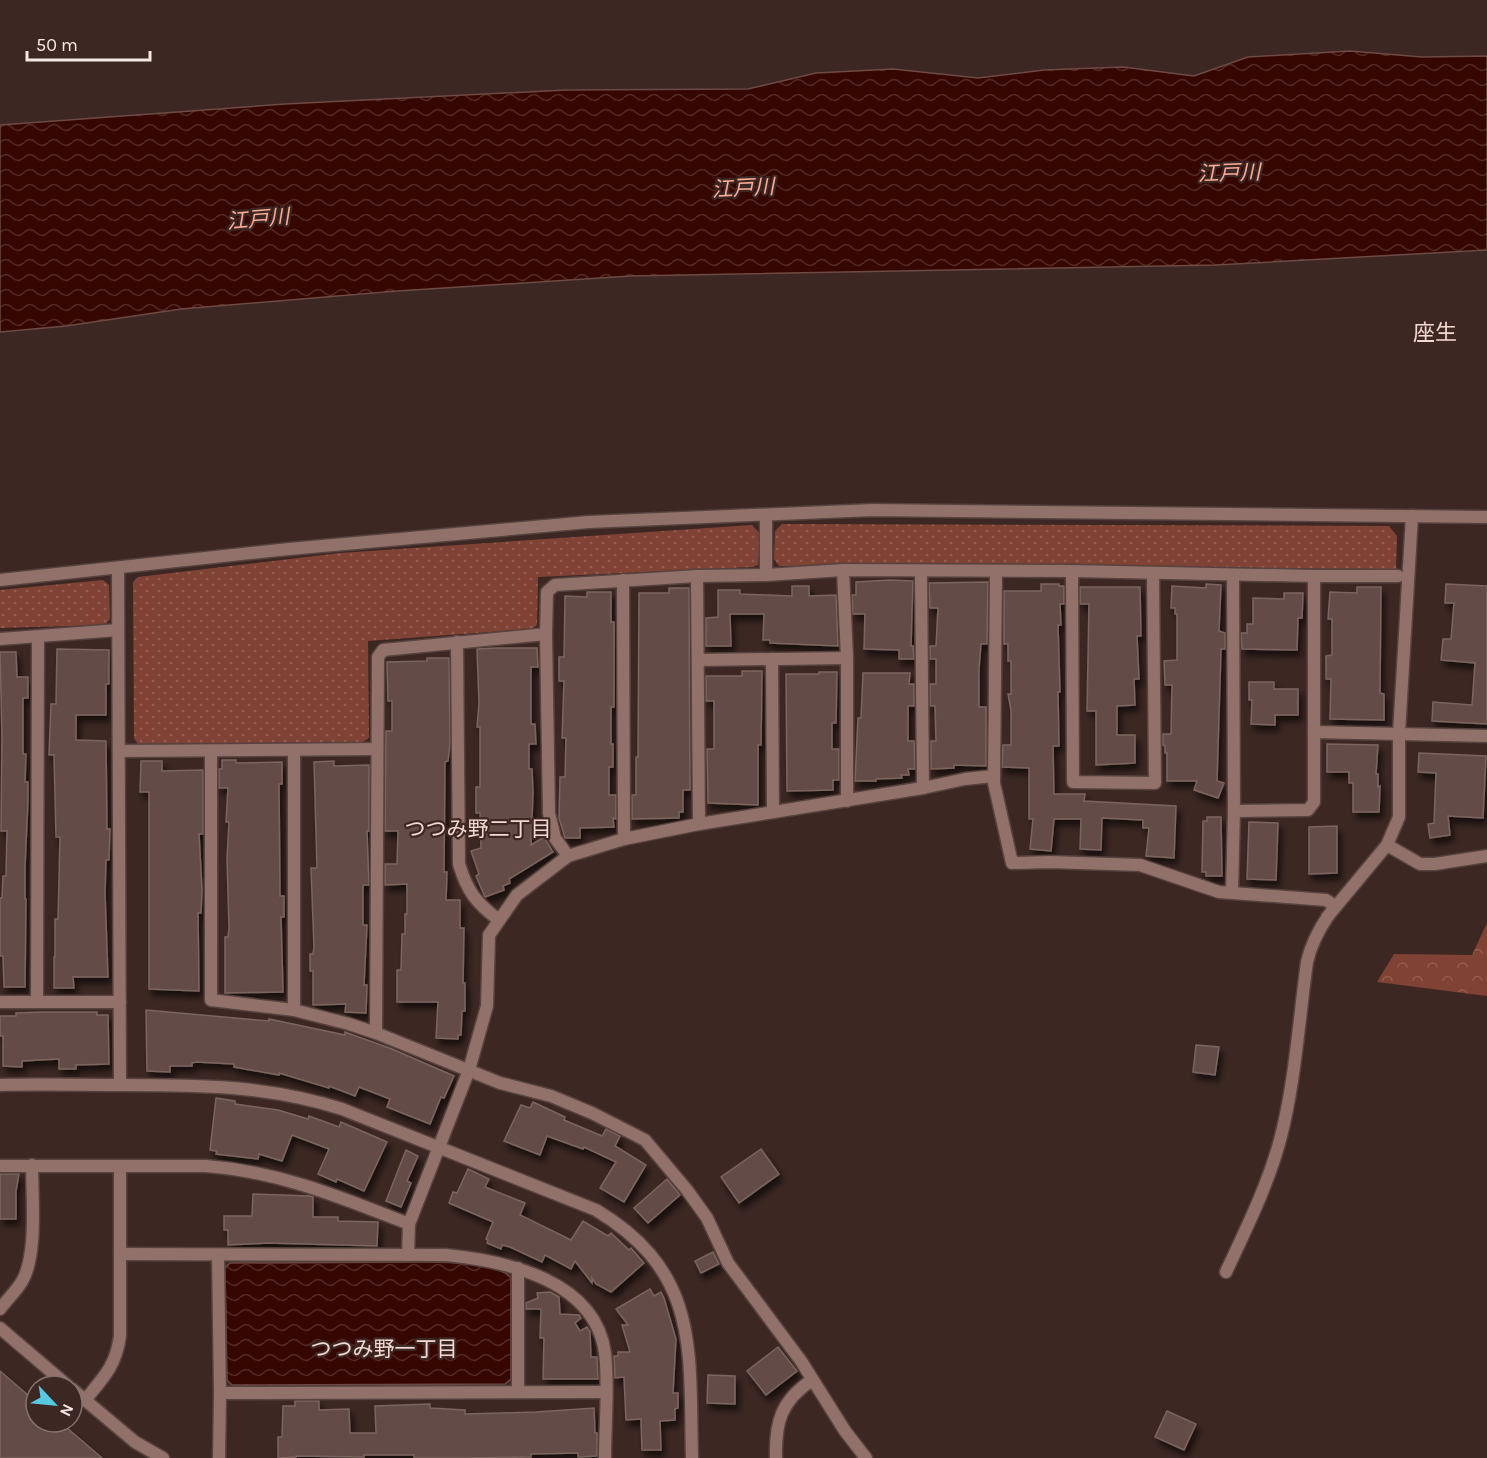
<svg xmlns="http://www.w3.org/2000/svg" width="1487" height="1458" font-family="Karla,'Noto Sans JP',sans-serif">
	<defs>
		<pattern id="grass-dots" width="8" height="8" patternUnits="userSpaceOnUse" patternTransform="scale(1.5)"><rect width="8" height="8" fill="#804234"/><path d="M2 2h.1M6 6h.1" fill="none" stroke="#935d51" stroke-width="1.8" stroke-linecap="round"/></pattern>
		<pattern id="forest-crowns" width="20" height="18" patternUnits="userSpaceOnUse" patternTransform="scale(1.5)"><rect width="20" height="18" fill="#804234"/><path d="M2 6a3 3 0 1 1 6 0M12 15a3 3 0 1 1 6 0" fill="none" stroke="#935d51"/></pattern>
		<pattern id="water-waves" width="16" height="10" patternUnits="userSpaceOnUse" patternTransform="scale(1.5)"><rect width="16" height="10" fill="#360600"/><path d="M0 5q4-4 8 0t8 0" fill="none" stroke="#542a25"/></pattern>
		<filter id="shadow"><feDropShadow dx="3.5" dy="6" stdDeviation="3" flood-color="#0009"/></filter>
	</defs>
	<rect width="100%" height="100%" fill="#3c2723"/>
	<g fill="url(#grass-dots)">
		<path d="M782,524L1389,526L1397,536L1396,569L779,566L774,559L775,531Z"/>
		<path d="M752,525L760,534L758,565L753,567L538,577L537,625L532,629L368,641L369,738L361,743L138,744L134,738L133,582L138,577L340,553Z"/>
		<path d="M103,580L109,585L110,619L105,625L0,628V590Z"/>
	</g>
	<path fill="url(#forest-crowns)" d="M1487,923V996L1377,982L1394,954L1472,955Z"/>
	<g fill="url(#water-waves)" stroke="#6f4a44" stroke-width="1.5">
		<path d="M1350,51L1422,57L1487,56V250L1216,265L631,276L397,291L181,309L66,326L0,332V125L285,104L566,90L748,89L816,73L893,69L978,78L1044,70L1123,67L1194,76L1248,57Z"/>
		<path d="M425,1262C445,1262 498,1262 511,1278V1379L505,1384L232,1385L227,1380L225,1268L230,1263Z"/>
	</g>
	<g fill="#634c47" stroke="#7c655f" stroke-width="1.5" filter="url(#shadow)">
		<path d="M890,580L913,581L911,646H913L914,659H899V650L864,649L865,614H853L852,595H856V582Z"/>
		<path d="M988,582L987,644H981L979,669V707H986V766L954,765V768L931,769V741H936L935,706H930V684H936V659H930V646H936L938,608H930L929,583Z"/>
		<path d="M1041,584H1059V586H1064V604H1060L1061,625H1058L1060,692H1058L1059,746H1053L1054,794H1085L1084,801L1176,806L1174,858L1146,856L1149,828H1143V820L1102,818L1101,850L1080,849L1081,819H1054L1051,851L1030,849L1033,819H1029V768L1002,767L1003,745H1011V710L1008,694H1011V661H1008V644H1004V591H1041Z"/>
		<path d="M1206,584L1221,585L1219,631L1225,633V649H1221L1217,781L1224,783L1218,798L1194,790L1197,781H1167V753H1165V746L1163,745V734H1171L1172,685H1165L1164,661L1177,660V614H1175V608H1171L1172,586L1206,588Z"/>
		<path d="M1446,584L1487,586V724L1432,721L1433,702L1472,705L1475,663L1441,660L1443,639H1451L1454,603H1445Z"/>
		<path d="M792,586H809V596L836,595L838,646L770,643V640H763L764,614H730L731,646H706V618L718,617V590H740V594L792,596Z"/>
		<path d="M1080,587H1140L1141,636H1137L1139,679H1134L1135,705L1117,706V735H1135V763L1096,765V711H1087L1089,604H1080Z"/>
		<path d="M1357,587H1381L1380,693L1384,694V720L1330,719L1331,679H1326V656L1332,655V619H1328L1330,592L1357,593Z"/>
		<path d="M669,588H689L690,790H683V812H679V818L632,819V795H636V757H638L639,593H669Z"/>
		<path d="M587,592H611V622H614V707H611V744H613V767H609V795H616V819L613,818L614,827L580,828V838H565L559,818L560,777H565L566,738H562L564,681H559V657H564L565,596L587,597Z"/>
		<path d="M1284,593H1303L1302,618H1298L1297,650L1242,649L1241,633H1247V624H1253V598L1284,599Z"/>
		<path d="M497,648H537L538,667H531V724H535L536,744H529V769H532L533,793L531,845L544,837L553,852L509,879L510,883L503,886L504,890L485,897L476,876L479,874L471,851L481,848L480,813H476V787H480V727H477L479,703L477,649Z"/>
		<path d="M57,649L109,650V684H106V715H76V740L106,741L107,829H110L109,860H106L105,893L108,977H73L74,988H54V957H55V919H58L60,837H56L54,755H49L51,704H56Z"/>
		<path d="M0,652H16L17,677H28V698H23V754H26L25,782H28V800L25,867V899H26L25,987H4L3,956H0V898H2L3,876H6L7,831H1L2,736Z"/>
		<path d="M427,658H449L450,744L448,761L445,762L444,872H447L446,900H460V928H464L463,983H465V1011H462L461,1035H458V1039L436,1038L438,1002H397V970H401L402,934H405V914H407V884L385,885V864H397L398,831H385L386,731H392V701H388L387,662L427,661Z"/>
		<path d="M742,671H762L761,745H758V805L708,803L707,749H714V701H706V676H742Z"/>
		<path d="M819,672H837L836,723H832V749H839V780H833V790L787,791L786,674H819Z"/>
		<path d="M863,673H910L909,684H914V706H908V741H914L915,769H908L909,775H901L902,778L876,779V781H855L858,718H861Z"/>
		<path d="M1249,682H1274V689H1298V715H1275V725L1251,724L1252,700H1249Z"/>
		<path d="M1327,744L1378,745L1376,774H1378V787L1380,786L1379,812H1353V783H1349V772H1327Z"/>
		<path d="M1419,753L1486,756L1483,818L1448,816L1450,835L1430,838L1428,824L1434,823L1436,773L1418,772Z"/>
		<path d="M222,760H236V763L282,762V784H279L280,896H284V917H281L283,992L225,993V937H228L229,928L227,859L229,822H226L228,788H219V769H222Z"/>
		<path d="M141,761H162V771L203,770V834H199L202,890L201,913H198L199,991L149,989V792H140Z"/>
		<path d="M334,761V766L369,765V831H367L369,885H363V925H367L364,985H367L366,1013L345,1012L346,1004L313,1005V971H310V954H313L314,947L311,868H317L314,762Z"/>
		<path d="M1207,817H1221L1222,876H1206V872H1202L1203,821H1207Z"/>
		<path d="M1249,822L1278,823L1276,880L1247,879Z"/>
		<path d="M1337,826V873L1309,874V827Z"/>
		<path d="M146,1010L269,1021V1019L345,1035V1032L392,1049L454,1076L444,1098L441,1097L430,1124L387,1107L390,1099L359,1087L355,1096L329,1086V1088L279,1073V1075L234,1067V1064L196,1062L192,1063V1066H170V1072L147,1071Z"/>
		<path d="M43,1012H97V1015H108L109,1064L76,1065V1069H59V1059L22,1061V1067L3,1066V1036H0V1016H16V1013Z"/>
		<path d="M1196,1045L1219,1047L1215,1075L1193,1072Z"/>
		<path d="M216,1098L235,1101V1104L278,1110L308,1119L309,1116L339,1127L341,1122L387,1142L364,1191L337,1179L336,1182L318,1174L329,1149L292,1135L282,1161L259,1154L258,1159L216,1154L217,1151L210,1150Z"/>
		<path d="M533,1102L565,1117L564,1120L602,1136L606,1129L620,1136L615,1146L646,1165L624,1202L600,1188L616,1162L584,1147L583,1149L547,1136L540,1155L504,1141L521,1105L530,1108Z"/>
		<path d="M761,1149L779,1174L739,1203L721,1177Z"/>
		<path d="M406,1150L418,1156L407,1181L411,1183L401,1207L386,1201Z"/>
		<path d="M468,1169L489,1179L485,1187L525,1203L520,1215L571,1240L583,1221L608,1236L611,1233L629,1250L631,1248L644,1263L611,1292L596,1284L592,1278V1283L575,1261L571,1269L545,1255L542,1262L510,1247L502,1245L501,1249L487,1243L488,1240L486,1239L493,1222L449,1203L453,1192L457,1193Z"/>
		<path d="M0,1174H19L16,1191V1219H0Z"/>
		<path d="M667,1179L680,1195L648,1223L634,1208Z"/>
		<path d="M253,1194L310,1196L313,1197V1217H338V1221L378,1222L377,1246L268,1243L228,1245V1230H224V1216H252Z"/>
		<path d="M713,1252L719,1264L701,1273L695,1261Z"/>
		<path d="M650,1289L654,1296L661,1292L664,1298L676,1339L673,1393H678V1408L675,1409V1420L660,1421L661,1450H642L641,1419L626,1420L624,1377L615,1378L614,1356H618V1352H630L622,1325H628L616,1309Z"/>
		<path d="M550,1292L559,1297L560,1314L579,1315L581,1318L575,1323L580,1331L587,1327L590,1332L591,1357H597L598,1379H543L544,1338H540L541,1309H526V1303L538,1298L537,1293Z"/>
		<path d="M778,1347L797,1371L766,1395L747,1371Z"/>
		<path d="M0,1371L36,1402V1422H60L102,1458H0Z"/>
		<path d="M708,1375L735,1376V1404L707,1403Z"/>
		<path d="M295,1401H319V1410L349,1409L350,1433H376L375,1406L430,1404V1408L465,1410V1414L536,1412L594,1408L595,1433H597V1456L578,1457V1453L531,1454V1457L465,1458H414V1455H364V1457L296,1456V1457L278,1458V1437H282L283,1406H295Z"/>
		<path d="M1167,1411L1196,1424L1184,1450L1155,1437Z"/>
	</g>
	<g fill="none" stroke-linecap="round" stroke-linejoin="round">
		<g stroke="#56423e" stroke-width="15">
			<path id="pedestrian" d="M1314,576H1398"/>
		</g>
		<g stroke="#56423e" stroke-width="15">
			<g id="minor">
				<path d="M766,515V575"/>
				<path d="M118,568L120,1085"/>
				<path d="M843,570L847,658V801"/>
				<path d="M921,571L923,788"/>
				<path d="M996,571L994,783L1012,863L1050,862L1140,865L1219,892L1326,900L1335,906"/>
				<path d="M1072,571L1073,782L1155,783L1153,573"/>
				<path d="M1233,575L1234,811"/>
				<path d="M697,576L699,824"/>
				<path d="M623,580L624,839"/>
				<path d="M546,634L549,813L555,838L568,856"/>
				<path d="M0,639L118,630"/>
				<path d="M457,642L459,864C467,891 476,903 499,920"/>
				<path d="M772,659L773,812"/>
				<path d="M698,660L847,658"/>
				<path d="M1314,732L1487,736"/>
				<path d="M119,751L377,749"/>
				<path d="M211,751V1000L294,1010L349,1024L376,1033L500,1083L551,1096L592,1113L645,1140L687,1190L707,1218L728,1263L801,1361L845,1431L866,1458"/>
				<path d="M1387,845L1420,864H1435L1487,856"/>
				<path d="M37,1001L38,637"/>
				<path d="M0,1002H120"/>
				<path d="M294,1010V750"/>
				<path d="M376,1033L378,657L383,650L546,634L547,592L555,585L697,576L766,575L843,570L1072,571L1314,576V802L1308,810L1234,811L1232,893"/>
				<path d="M0,1166H206C281,1172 340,1197 409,1224"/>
				<path d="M120,1254L446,1255C506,1261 595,1280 605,1353C609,1385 605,1425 605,1458"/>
				<path d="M218,1255L220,1393"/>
				<path d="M408,1255L409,1224L469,1070L487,1006L489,935L517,895L568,856L624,839L699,824L923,788L965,779L994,776"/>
				<path d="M518,1268V1392"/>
				<path d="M1226,1272C1246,1229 1268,1185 1280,1140C1295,1084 1299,1019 1307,962C1311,944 1318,931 1328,916"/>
				<path d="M0,1309C7,1300 15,1292 21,1283C38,1257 32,1197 32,1165"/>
				<path d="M85,1400C103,1378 116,1366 120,1336V1166"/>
				<path d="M219,1458L220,1393L605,1392"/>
				<path d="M776,1458C775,1422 781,1401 812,1380"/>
			</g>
		</g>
		<g stroke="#56423e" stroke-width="15">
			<g id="tertiary">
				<path d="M0,580L289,549L589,522L873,510L1487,517"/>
				<path d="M1328,916L1387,845L1399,817V733L1412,516"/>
				<path d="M0,1085C40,1084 80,1085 120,1085C199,1085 266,1085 342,1109L596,1210C701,1273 689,1351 692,1458"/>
				<path d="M0,1328L68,1386"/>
				<path d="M72,1389L135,1442L163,1458"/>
			</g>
		</g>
		<use href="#pedestrian" stroke="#917169" stroke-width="12"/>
		<use href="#minor" stroke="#917169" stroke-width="12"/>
		<use href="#tertiary" stroke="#917169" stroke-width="12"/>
	</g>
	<g text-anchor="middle" stroke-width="4.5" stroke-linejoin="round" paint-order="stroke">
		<g font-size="21" font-style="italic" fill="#fcab97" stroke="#3c2723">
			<text transform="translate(1229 173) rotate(-2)" y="7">江戸川</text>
			<text transform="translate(743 188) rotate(-3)" y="7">江戸川</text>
			<text transform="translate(258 219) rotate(-5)" y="7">江戸川</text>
		</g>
		<g font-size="21" fill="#f4d8d1" stroke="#3c2723">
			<text x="478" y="836">つつみ野二丁目</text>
			<text x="384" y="1356">つつみ野一丁目</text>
		</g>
		<g font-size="22" fill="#f4d8d1" stroke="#3c2723">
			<text x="1435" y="340">座生</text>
		</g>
	</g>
	<g transform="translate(54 1404) rotate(116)"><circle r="28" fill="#3c2723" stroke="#867470" stroke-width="1.5"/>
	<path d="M0-4.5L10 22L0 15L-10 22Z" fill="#56c9e1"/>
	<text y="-9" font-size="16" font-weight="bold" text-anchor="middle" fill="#f5e7e3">N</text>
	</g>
	<path d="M27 51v9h123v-9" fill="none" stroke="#f5e7e3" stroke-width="3"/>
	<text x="36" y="51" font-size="18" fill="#f5e7e3" stroke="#3c2723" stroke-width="4.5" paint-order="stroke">50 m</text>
</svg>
